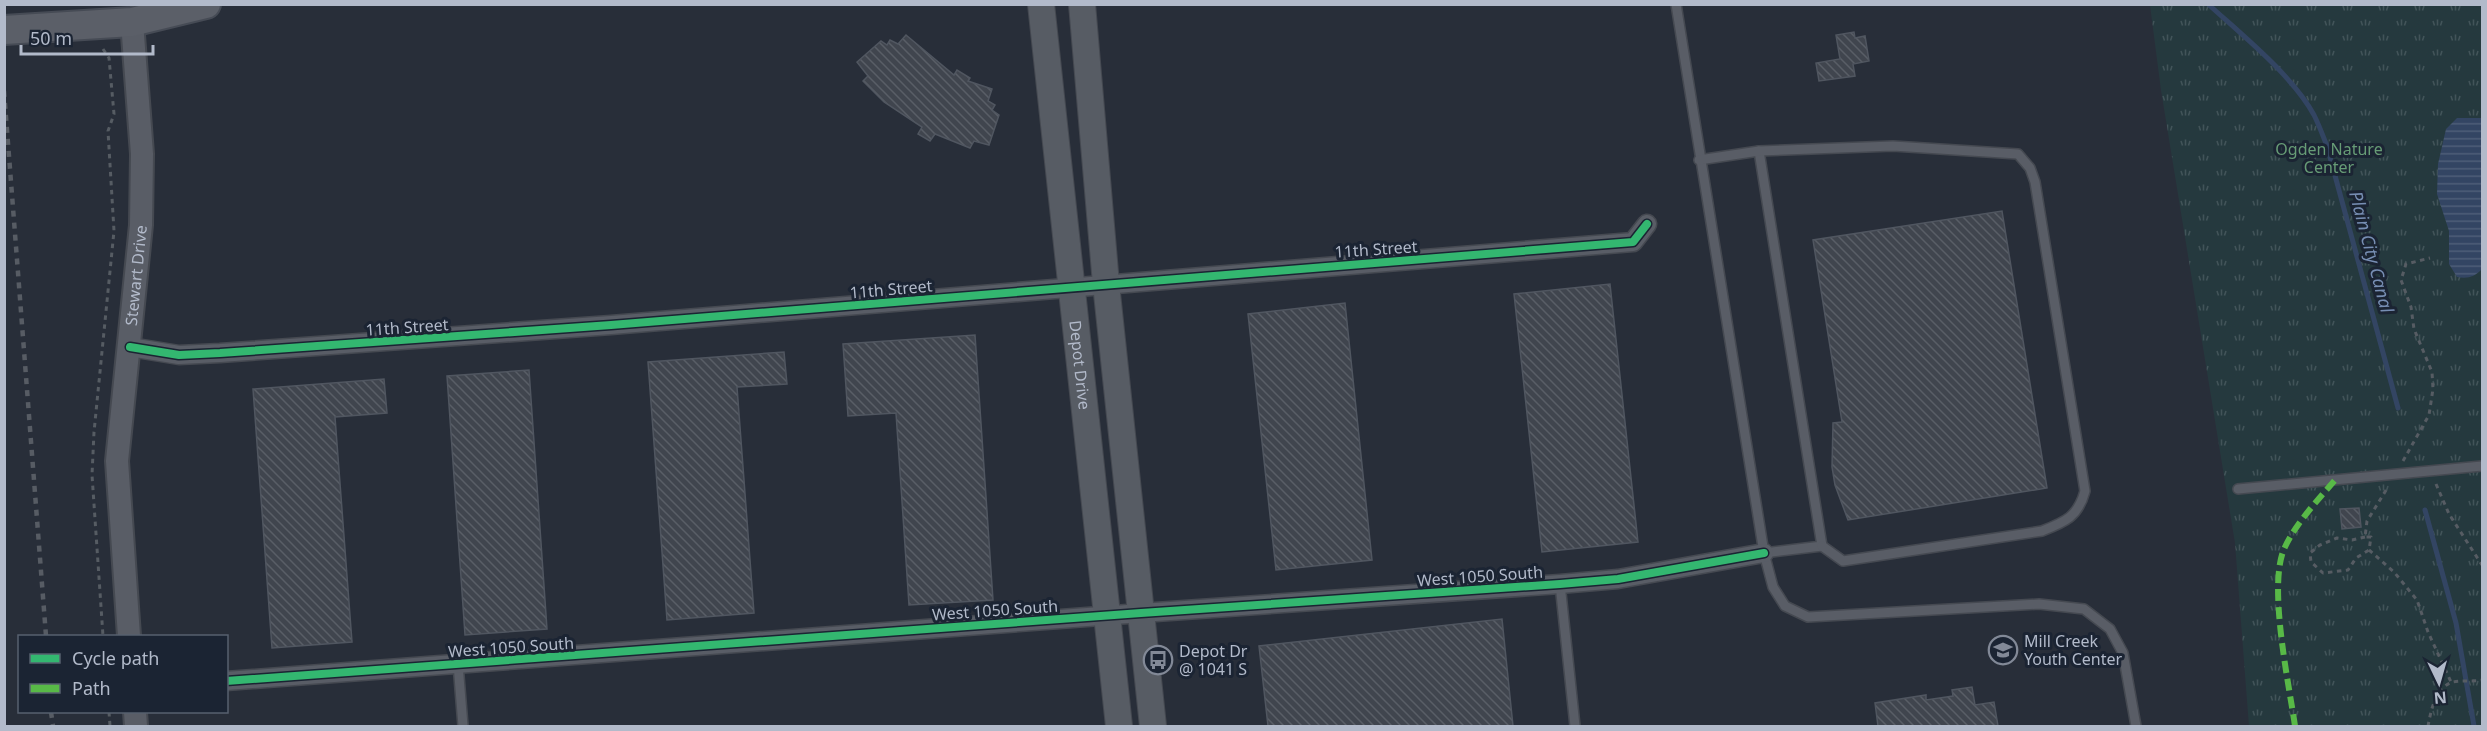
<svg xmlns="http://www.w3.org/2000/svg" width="2487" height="731" font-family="'Noto Sans',sans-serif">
	<defs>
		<pattern id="park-tufts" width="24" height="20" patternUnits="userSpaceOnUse" patternTransform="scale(1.5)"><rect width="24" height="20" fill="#25393e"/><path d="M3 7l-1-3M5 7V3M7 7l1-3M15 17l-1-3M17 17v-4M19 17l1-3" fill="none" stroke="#425459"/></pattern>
		<pattern id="water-rules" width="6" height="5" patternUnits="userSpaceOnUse" patternTransform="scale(1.5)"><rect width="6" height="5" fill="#334563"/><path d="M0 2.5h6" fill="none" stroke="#4e5e78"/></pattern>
		<pattern id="building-back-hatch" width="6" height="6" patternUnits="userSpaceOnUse" patternTransform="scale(1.5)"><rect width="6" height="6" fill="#40454e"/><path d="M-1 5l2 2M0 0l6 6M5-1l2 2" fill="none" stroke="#595e66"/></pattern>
	</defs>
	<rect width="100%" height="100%" fill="#282e39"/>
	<path fill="url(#park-tufts)" d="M2150,5H2482V726H2249L2235,543L2161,90Z"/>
	<path fill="url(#water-rules)" d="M2457,118H2482V269C2474,277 2468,279 2457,277L2449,264V231L2437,194L2438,164L2446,129Z"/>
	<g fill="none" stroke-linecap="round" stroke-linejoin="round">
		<g stroke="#334563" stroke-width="5">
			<path d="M2208,4C2242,35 2293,76 2314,115C2319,125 2323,136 2327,146L2398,408"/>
			<path d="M2425,510L2456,623L2474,726"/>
		</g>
	</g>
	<g fill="url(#building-back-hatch)" stroke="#505660" stroke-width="1.5">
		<path d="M1854,32L1855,38L1865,36L1869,61L1853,64L1855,76L1819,81L1816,63L1840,59L1836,35Z"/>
		<path d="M906,35L954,75L957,70L970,78L968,81L992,89L988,101L995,105L992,110L999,115L989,145L974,141L970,148L935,134L930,141L918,134L922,127L884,102L863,81L868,76L857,62L881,41L887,45L890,40L898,44Z"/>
		<path d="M2002,211L2047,488L1848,520L1835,485L1832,467L1833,423L1842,422L1813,240Z"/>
		<path d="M1610,284L1638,542L1542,552L1514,294Z"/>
		<path d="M1345,303L1372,560L1276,570L1248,314Z"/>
		<path d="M975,335L993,600L909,605L896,413L848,416L843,344Z"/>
		<path d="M784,352L787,384L737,387L754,613L667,620L648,362Z"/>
		<path d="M529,370L547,629L465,635L447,376Z"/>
		<path d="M384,379L387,413L335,417L352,642L272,648L253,389Z"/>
		<path d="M2359,508L2361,527L2342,529L2340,509Z"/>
		<path d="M1502,619L1513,726H1268L1259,646Z"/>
		<path d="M1972,687L1975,705L1994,702L1998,726H1878L1875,703L1926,695V700L1953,696L1952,690Z"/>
	</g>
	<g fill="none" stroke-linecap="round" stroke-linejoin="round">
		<g stroke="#454951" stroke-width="12">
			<g id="service">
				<path d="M1676,4L1764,553L1773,587L1785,606L1808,617L2039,604L2084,609L2110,629L2123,653L2136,726"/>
				<path d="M1759,151L1822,546L1764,553"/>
				<path d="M1699,160L1759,151L1893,146L2018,154L2030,168L2035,182L2085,491C2078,517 2065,522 2042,531L1843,561L1822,546"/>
				<path d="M2238,489L2482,466"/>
				<path d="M1560,584L1575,726"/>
				<path d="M458,664L463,726"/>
			</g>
		</g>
		<g stroke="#454951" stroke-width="21">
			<g id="minor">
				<path d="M130,347L179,355L220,353L611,325L1633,242L1647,224"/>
				<path d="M226,681L1141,613L1560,584L1618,579L1764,553"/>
			</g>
		</g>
		<g stroke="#454951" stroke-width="26">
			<g id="tertiary">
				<path id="s1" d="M129,636L117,461L141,225L142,154L132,22"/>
				<path d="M135,712L136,726"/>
			</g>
		</g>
		<g stroke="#454951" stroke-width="28">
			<g id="secondary">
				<path id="s2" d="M1041,4L1119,726"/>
				<path d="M1082,4L1106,284L1153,726"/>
			</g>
		</g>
		<g stroke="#464b55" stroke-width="32">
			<path id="primary" d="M4,30L132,22L206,4"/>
		</g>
		<g stroke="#565c63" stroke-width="3" stroke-dasharray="4.5 4.5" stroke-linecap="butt">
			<path d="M103,49L109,58L114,114L108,131L114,231L94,432L92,475L103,636"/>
			<path d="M2403,461L2429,415L2433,389L2432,372L2414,329L2411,307L2401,280L2406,264L2430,258"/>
			<path d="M2436,484L2449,514L2482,565"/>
			<path d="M2365,537L2352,540L2337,538L2320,545L2310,553L2311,562L2323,573L2348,570L2356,558L2369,550L2371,537H2365L2367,521L2388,487"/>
			<path d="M2369,550L2394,572L2417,600L2428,632L2451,682"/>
			<path d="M109,712L110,726"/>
			<path d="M2428,726C2431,711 2435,687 2453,682C2463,680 2473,682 2482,680"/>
		</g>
		<use href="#service" stroke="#595d66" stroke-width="9"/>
		<use href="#minor" stroke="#595d66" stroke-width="18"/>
		<use href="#tertiary" stroke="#595d66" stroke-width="22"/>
		<use href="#secondary" stroke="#575c64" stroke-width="26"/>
		<use href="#primary" stroke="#5b5f68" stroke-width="28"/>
		<g stroke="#575c64" stroke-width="4.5" stroke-dasharray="6 6" stroke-linecap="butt">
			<path d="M4,91L46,636"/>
			<path d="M51,712L53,726"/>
		</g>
		<path stroke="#58b947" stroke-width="6" stroke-dasharray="12 6" stroke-linecap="butt" d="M2295,726C2289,684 2267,583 2285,547C2297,522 2317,501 2335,480"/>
		<g stroke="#1b2433" stroke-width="11">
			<g id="cycleway">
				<path d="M130,347L179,355L220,353L611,325L1633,242L1647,224"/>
				<path d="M226,681L1141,613L1560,584L1618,579L1764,553"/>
			</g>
		</g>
		<use href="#cycleway" stroke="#33b770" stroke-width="8"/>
	</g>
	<defs>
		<g id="school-ring" transform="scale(1.5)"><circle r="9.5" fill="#1b2433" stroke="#828997" stroke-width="1.5"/><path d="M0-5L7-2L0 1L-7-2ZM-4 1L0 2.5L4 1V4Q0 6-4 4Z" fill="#828997"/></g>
		<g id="bus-ring" transform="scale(1.5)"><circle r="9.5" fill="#1b2433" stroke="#828997" stroke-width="1.5"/><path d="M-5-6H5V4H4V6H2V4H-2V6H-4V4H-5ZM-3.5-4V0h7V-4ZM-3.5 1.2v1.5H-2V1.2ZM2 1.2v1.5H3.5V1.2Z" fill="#828997"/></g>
	</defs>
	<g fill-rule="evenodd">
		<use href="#school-ring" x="2003" y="650"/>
		<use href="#bus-ring" x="1158" y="660"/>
	</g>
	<g text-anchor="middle" stroke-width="6" stroke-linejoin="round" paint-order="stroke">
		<g font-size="16" fill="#679c76" stroke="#1b2433">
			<text x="2329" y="155">Ogden Nature<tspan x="2329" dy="18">Center</tspan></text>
		</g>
		<g font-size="16" fill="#b2baca" stroke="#1b2433">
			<text transform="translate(1376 249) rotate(-4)" y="6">11th Street</text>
			<text dy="6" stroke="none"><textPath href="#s1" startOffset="362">Stewart Drive</textPath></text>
			<text transform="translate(891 289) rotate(-5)" y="6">11th Street</text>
			<text transform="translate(407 327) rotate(-4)" y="6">11th Street</text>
			<text dy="6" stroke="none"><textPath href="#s2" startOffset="363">Depot Drive</textPath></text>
			<text transform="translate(1480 576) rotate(-4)" y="6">West 1050 South</text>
			<text transform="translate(995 610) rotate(-4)" y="6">West 1050 South</text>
			<text transform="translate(511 647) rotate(-4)" y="6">West 1050 South</text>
		</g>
		<g font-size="16" fill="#b2baca" stroke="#1b2433" text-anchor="start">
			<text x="2024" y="647">Mill Creek<tspan x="2024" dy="18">Youth Center</tspan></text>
			<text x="1179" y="657">Depot Dr<tspan x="1179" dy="18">@ 1041 S</tspan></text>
		</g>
		<g font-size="18" font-style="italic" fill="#778eb3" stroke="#1b2433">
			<text transform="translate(2371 252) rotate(75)" y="6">Plain City Canal</text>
		</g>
	</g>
	<rect width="2487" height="731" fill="none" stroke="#b2baca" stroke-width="12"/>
	<rect x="18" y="635" width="210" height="78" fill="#1b2433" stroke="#57606f" stroke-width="1.5"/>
	<rect x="30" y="654" width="30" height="9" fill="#33b770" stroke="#57606f" stroke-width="1.5"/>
	<text x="72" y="665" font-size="18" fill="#b2baca">Cycle path</text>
	<rect x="30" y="684" width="30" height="9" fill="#58b947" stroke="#57606f" stroke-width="1.5"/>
	<text x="72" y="695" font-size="18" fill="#b2baca">Path</text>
	<g transform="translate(2439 683) rotate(175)" stroke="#1b2433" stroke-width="4.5" paint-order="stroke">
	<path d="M0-4.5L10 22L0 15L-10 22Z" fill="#b2baca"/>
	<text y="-9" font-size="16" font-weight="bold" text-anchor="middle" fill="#b2baca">N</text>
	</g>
	<path d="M21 45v9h132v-9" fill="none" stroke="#b2baca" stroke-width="3"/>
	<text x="30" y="45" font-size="18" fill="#b2baca" stroke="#1b2433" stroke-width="4.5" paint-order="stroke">50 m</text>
</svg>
